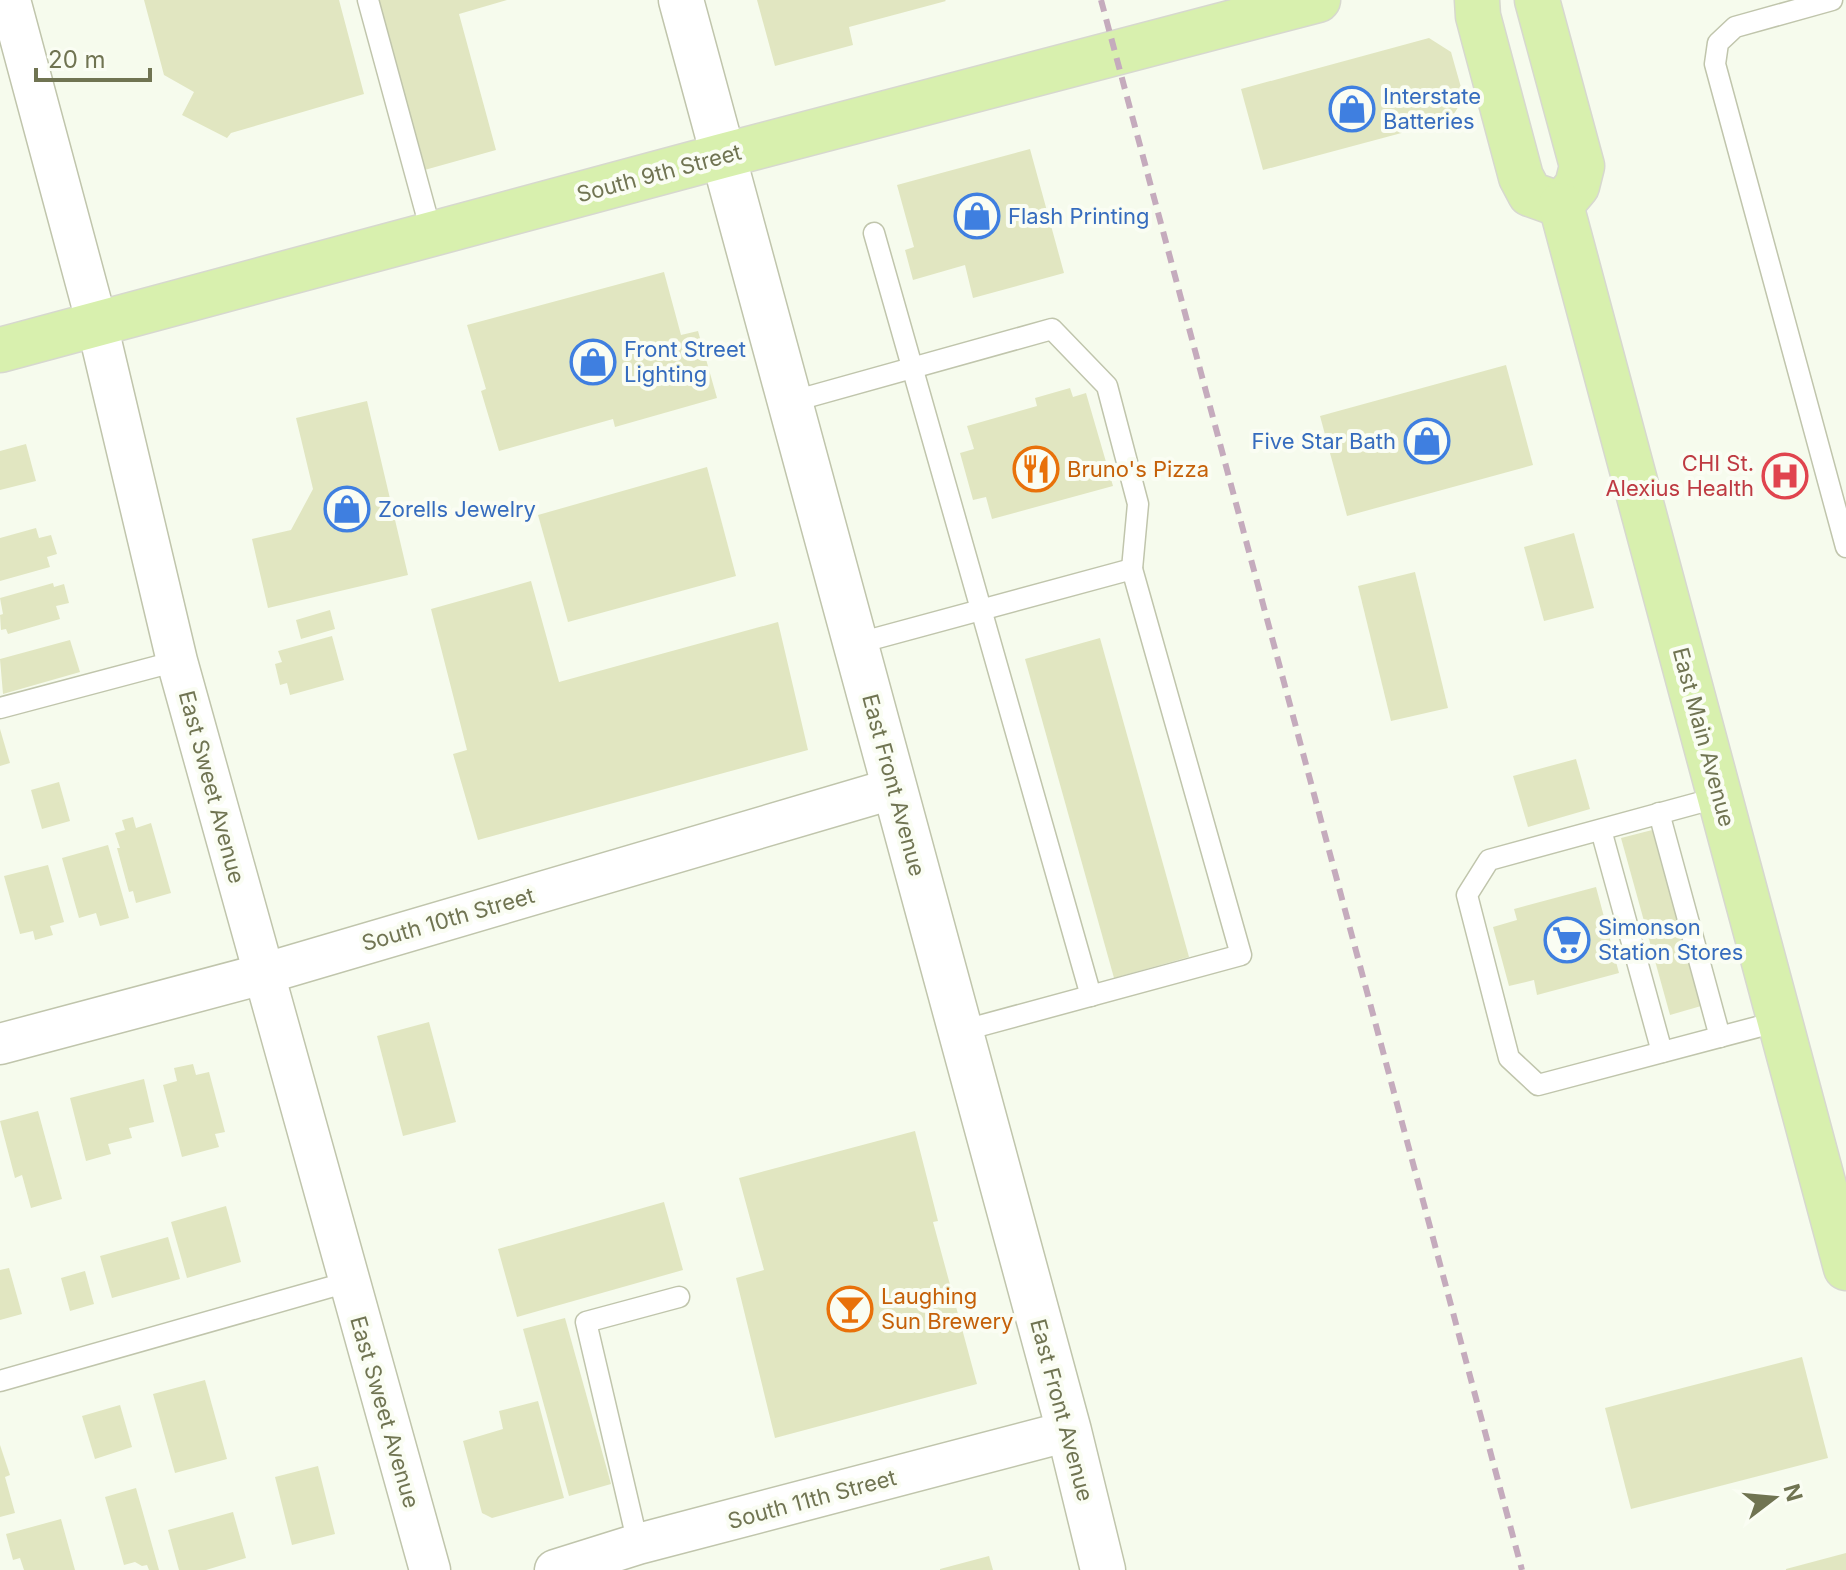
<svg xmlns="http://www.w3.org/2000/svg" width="1846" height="1570" font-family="Inter,sans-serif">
	<rect width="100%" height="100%" fill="#f6fbed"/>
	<g fill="#e1e6c1">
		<path d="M144,0H339L364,94L231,133L227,138L182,115L194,92L164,75Z"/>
		<path d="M376,0H507L459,14L496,150L421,171Z"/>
		<path d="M757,0H945L946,1L849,27L853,45L775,66Z"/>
		<path d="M1429,38L1451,52L1464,98L1450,120L1263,170L1241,89Z"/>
		<path d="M1030,149L1064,273L973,298L965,265L913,280L905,250L914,247L897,185Z"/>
		<path d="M664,272L681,335L698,331L717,398L615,427L613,419L499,451L481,391L486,389L467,325Z"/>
		<path d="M1506,365L1533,465L1347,516L1320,416Z"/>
		<path d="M1070,388L1073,397L1086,393L1113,486L992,519L986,497L973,500L960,453L974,449L967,426L1037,406L1035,398Z"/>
		<path d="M367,401L408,575L268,608L252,539L291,530L313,489L296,418Z"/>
		<path d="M26,444L36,481L0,490V451Z"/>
		<path d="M707,467L736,576L568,622L538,515Z"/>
		<path d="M36,528L39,538L51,535L57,554L47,557L50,567L0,581V538Z"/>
		<path d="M1574,533L1594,608L1544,621L1524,547Z"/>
		<path d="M1415,572L1448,708L1391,721L1358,586Z"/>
		<path d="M531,581L559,682L778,622L808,750L478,840L453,754L467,750L431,609Z"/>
		<path d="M53,583L54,587L64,584L69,603L56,606L60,619L8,634L6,629L1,630L0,615L3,614L0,598Z"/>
		<path d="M330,610L335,629L301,639L296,620Z"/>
		<path d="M332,636L344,680L290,695L287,683L280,685L275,664L282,662L278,651Z"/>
		<path d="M1100,638L1189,957L1114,978L1025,659Z"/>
		<path d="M70,640L80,672L3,694L0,659Z"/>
		<path d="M0,729L10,763L0,766Z"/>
		<path d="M1576,759L1590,809L1528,827L1513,776Z"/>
		<path d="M59,782L70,821L42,829L31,790Z"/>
		<path d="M133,817L136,828L151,823L171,893L136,903L133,891L129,892L117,848H120L115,833L125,830L122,820Z"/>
		<path d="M1660,828L1708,1004L1670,1015L1621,838Z"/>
		<path d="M108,845L129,918L100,926L96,913L79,918L62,858Z"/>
		<path d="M48,865L64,922L50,926L53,935L35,940L33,931L20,934L4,876Z"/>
		<path d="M1596,887L1619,973L1537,995L1534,980L1509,986L1493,927L1517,920L1514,909Z"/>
		<path d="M429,1022L456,1122L403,1136L377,1036Z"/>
		<path d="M193,1064L196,1075L209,1072L225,1132L215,1134L219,1147L182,1157L163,1085L177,1081L174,1068Z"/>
		<path d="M144,1079L154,1122L129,1128L132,1138L108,1144L111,1154L86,1161L70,1098Z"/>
		<path d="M38,1111L62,1199L31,1208L22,1175L15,1178L0,1121Z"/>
		<path d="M915,1131L938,1221L933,1222L977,1384L775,1438L736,1278L764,1270L739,1178Z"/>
		<path d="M664,1202L683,1270L517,1317L498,1249Z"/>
		<path d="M226,1206L241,1262L187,1278L171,1222Z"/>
		<path d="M168,1237L180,1279L112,1298L100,1256Z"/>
		<path d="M9,1268L22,1314L0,1320V1270Z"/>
		<path d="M85,1271L94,1304L70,1311L61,1278Z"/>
		<path d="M565,1318L611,1484L569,1496L523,1329Z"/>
		<path d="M1802,1357L1828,1458L1631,1509L1605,1408Z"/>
		<path d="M205,1380L227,1459L175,1473L153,1394Z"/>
		<path d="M538,1401L564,1498L492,1518L482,1513L463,1441L503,1429L499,1411Z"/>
		<path d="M120,1405L132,1447L95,1459L82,1416Z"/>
		<path d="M0,1445L10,1475L5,1477L15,1513L0,1517Z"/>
		<path d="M318,1466L335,1534L292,1545L275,1477Z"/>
		<path d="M136,1488L159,1570H149L147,1565L142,1566L135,1562L124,1565L105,1497Z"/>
		<path d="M233,1512L246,1558L206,1570H179L168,1530Z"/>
		<path d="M61,1519L75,1570H24L20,1558L13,1560L6,1534Z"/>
		<path d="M1846,1553V1570H1786V1569Z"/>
		<path d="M989,1556L993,1570H940V1569Z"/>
	</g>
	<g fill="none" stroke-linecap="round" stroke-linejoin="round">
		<g stroke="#c0c5ac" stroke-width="23">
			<g id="service">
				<path d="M368,0L432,235"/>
				<path d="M1832,0L1735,27L1718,43L1715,64L1846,547"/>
				<path d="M874,233L1091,996"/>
				<path d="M790,402L1052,329L1107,386L1138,504L1132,569"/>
				<path d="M855,644L1132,569L1241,955L961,1031"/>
				<path d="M0,708L177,661"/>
				<path d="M1720,797L1489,860L1467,895L1509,1058L1538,1085L1780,1021"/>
				<path d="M1659,813L1720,1037"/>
				<path d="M1601,830L1662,1052"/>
				<path d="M0,1381L348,1282"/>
				<path d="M638,1544L586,1322L679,1297"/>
			</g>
		</g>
		<g stroke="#c0c5ac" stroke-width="43">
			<g id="minor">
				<path d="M10,0L97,324L177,661L430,1570"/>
				<path d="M0,1044L263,974L895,788"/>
				<path d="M555,1570L638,1544L1069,1431"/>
			</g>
		</g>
		<g stroke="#c0c5ac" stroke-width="47">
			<path id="tertiary" d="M681,0L1069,1431L1103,1570"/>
		</g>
		<g stroke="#d7d8cf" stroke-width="47">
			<g id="primary">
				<path d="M1477,0L1478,16L1521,177L1530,194L1561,205"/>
				<path d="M1537,0L1582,166L1577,186L1561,205"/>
				<path d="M1561,205L1846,1268"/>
				<path d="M0,350L722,156L1318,0"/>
			</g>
		</g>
		<use href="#service" stroke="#fff" stroke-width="20"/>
		<use href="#minor" stroke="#fff" stroke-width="40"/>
		<use href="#tertiary" stroke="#fff" stroke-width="44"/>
		<use href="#primary" stroke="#d8f0ae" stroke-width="44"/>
		<path stroke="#c5abbd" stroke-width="6" stroke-dasharray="12 8" stroke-linecap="butt" d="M1101,0L1522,1570"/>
	</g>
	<defs>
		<g id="shop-ring" transform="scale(2.3)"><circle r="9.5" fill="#fafdf3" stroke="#3f7fe0" stroke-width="1.5"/><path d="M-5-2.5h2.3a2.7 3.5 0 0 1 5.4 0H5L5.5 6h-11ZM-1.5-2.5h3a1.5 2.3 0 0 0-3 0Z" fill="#3f7fe0"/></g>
		<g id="restaurant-ring" transform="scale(2.3)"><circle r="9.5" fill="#fafdf3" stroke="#e8710a" stroke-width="1.5"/><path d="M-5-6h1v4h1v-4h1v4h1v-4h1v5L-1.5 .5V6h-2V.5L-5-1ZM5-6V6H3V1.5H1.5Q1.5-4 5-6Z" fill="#e8710a"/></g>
		<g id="hospital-ring" transform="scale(2.3)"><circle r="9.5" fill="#fafdf3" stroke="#e0444e" stroke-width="1.5"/><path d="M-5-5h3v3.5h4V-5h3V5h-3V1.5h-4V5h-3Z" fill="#e0444e"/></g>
		<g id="supermarket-ring" transform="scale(2.3)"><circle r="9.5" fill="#fafdf3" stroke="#3f7fe0" stroke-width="1.5"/><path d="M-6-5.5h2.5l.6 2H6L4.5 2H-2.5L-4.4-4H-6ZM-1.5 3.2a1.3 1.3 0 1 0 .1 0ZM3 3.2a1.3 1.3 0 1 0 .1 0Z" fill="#3f7fe0"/></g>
		<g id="bar-ring" transform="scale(2.3)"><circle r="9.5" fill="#fafdf3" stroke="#e8710a" stroke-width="1.5"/><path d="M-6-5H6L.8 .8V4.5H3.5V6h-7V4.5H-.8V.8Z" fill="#e8710a"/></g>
	</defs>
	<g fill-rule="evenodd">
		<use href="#shop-ring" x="1352" y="109"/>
		<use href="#shop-ring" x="977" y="216"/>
		<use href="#shop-ring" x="593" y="362"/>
		<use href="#shop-ring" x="1427" y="441"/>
		<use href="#restaurant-ring" x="1036" y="469"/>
		<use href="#hospital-ring" x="1785" y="476"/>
		<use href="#shop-ring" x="347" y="509"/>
		<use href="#supermarket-ring" x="1567" y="940"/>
		<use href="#bar-ring" x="850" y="1309"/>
	</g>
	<g text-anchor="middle" stroke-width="8" stroke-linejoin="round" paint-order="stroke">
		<g font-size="22" fill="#366cbe" stroke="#fafdf3" text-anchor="start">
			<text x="1383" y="104">Interstate<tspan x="1383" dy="25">Batteries</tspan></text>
			<text x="1008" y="224">Flash Printing</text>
			<text x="624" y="357">Front Street<tspan x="624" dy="25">Lighting</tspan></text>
			<text x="1396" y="449" text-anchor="end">Five Star Bath</text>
			<text x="378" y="517">Zorells Jewelry</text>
			<text x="1598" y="935">Simonson<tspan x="1598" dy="25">Station Stores</tspan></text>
		</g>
		<g font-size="22" fill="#707452" stroke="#fafdf3">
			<text transform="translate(659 173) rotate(-15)" y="8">South 9th Street</text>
			<text transform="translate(1704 737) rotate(75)" y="8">East Main Avenue</text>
			<text transform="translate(894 785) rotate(75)" y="8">East Front Avenue</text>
			<text transform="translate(212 787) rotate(75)" y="8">East Sweet Avenue</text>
			<text transform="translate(448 919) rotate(-16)" y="8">South 10th Street</text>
			<text transform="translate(1062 1410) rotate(75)" y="8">East Front Avenue</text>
			<text transform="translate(385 1412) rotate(74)" y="8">East Sweet Avenue</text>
			<text transform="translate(812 1499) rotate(-15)" y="8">South 11th Street</text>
		</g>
		<g font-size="22" fill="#be3a42" stroke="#fafdf3" text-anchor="end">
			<text x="1754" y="471">CHI St.<tspan x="1754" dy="25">Alexius Health</tspan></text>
		</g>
		<g font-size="22" fill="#c56008" stroke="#fafdf3" text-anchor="start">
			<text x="1067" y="477">Bruno's Pizza</text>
			<text x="881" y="1304">Laughing<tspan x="881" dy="25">Sun Brewery</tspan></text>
		</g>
	</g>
	<g transform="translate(1774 1498) rotate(74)" stroke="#fafdf3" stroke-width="6" paint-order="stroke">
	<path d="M0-6L14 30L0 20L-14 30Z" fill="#707452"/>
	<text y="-12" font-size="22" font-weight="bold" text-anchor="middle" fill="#707452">N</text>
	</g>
	<path d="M36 68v12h114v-12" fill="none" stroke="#707452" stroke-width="4"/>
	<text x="48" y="68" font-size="24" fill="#707452" stroke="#fafdf3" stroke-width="6" paint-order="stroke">20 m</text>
</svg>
